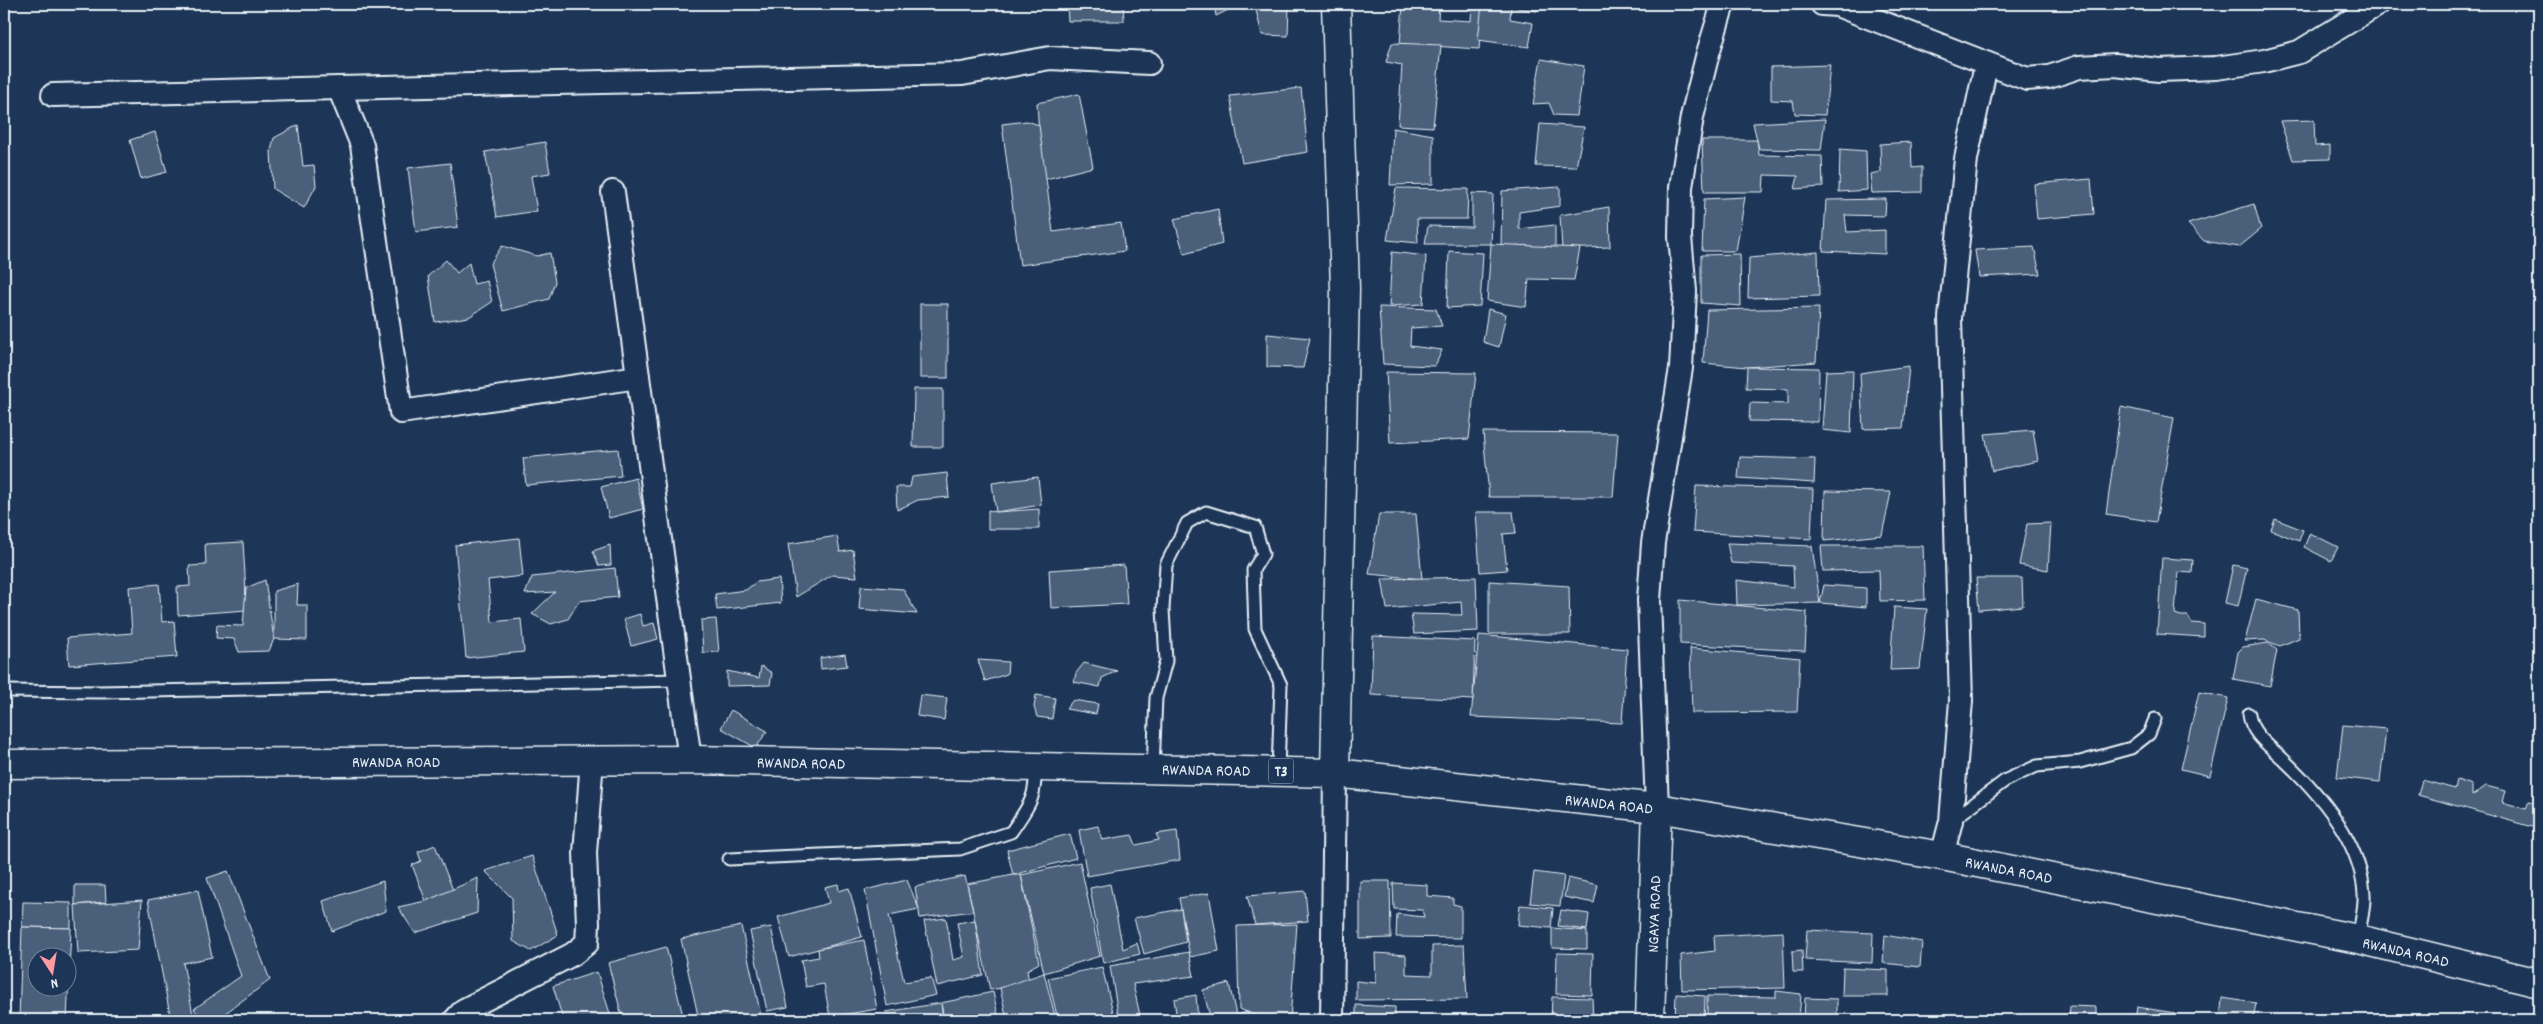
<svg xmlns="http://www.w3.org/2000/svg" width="2543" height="1024" font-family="Dekko,sans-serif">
	<rect width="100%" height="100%" fill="#1d3557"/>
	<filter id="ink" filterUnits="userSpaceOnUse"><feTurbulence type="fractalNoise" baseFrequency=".02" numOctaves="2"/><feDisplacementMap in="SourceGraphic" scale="10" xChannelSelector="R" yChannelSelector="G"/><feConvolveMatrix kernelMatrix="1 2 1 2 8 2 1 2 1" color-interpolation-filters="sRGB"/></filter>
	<g filter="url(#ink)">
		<g fill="#495e7a" stroke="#e8f1f8" fill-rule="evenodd">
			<path d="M1067,4H1123L1124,21H1068Z"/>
			<path d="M1214,4H1240L1216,16Z"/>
			<path d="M1267,4H1289L1288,36L1262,35L1255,6Z"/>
			<path d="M1403,4H1439L1438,19L1471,21L1472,4H1483L1479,49L1400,44Z"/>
			<path d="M1482,4H1538L1537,11L1511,7L1510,19L1533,23L1529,47L1478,40Z"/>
			<path d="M1392,43L1441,45L1433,127L1398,125L1402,65L1386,62Z"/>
			<path d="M1541,59L1584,66L1577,116L1554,115L1549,103L1533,104Z"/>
			<path d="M1830,65L1825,115L1795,114L1793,101L1771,100V67Z"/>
			<path d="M1301,88L1308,152L1242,163L1230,96Z"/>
			<path d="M1079,94L1093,167L1042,180L1037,103Z"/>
			<path d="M1825,119L1821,150L1759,149L1753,123Z"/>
			<path d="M2314,120L2315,146L2330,145V159L2293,160L2280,121Z"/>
			<path d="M1027,121L1039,125L1053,232L1121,223L1125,251L1020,265L1002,124Z"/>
			<path d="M1540,124L1584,127L1576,167L1536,166Z"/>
			<path d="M298,125L303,166L314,165L316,186L304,208L273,189L271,151L274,138Z"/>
			<path d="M1393,128L1433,135V184L1390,185Z"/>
			<path d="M155,132L167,172L141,179L130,140Z"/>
			<path d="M1702,140H1757L1759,155L1822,156L1823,187L1795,189L1798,176L1764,175L1763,192H1704Z"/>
			<path d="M545,142L550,173L531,176L537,211L497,217L485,152Z"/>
			<path d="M1911,142L1912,168L1922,167V192L1872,193L1870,174L1881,172L1880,144Z"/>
			<path d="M1840,149L1866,151L1867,190L1839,192Z"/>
			<path d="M450,163L458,227L416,232L408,168Z"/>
			<path d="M2091,179L2094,214L2037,219L2034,184Z"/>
			<path d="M1560,187V206L1519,212V229L1555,225V248L1501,247L1502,191Z"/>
			<path d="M1396,188L1468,189L1467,219H1417L1418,243L1387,240Z"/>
			<path d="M1472,193L1493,194L1491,244H1425L1428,226L1472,227Z"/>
			<path d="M1745,197L1736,251H1702L1704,199Z"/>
			<path d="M1886,199L1885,216L1845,215L1847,232L1885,230V254L1823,251L1826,200Z"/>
			<path d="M2254,204L2261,229L2239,247L2204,241L2188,224Z"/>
			<path d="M1609,207L1610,247L1562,249L1560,215Z"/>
			<path d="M1218,209L1222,244L1184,254L1174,219Z"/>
			<path d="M1491,244L1580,248L1574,280L1529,279L1526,307L1487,301Z"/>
			<path d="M502,246L537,256L550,253L555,282L549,299L503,311L490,264Z"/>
			<path d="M2034,247L2040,274L1979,277L1975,250Z"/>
			<path d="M1449,251L1483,253L1480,306L1447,308Z"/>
			<path d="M1392,252L1426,256L1423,304L1389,306Z"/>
			<path d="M1818,252L1819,296L1748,298L1749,258Z"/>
			<path d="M1740,254L1741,306L1701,303V255Z"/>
			<path d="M446,260L457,273L469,263L474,284L487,281L492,302L469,317L435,322L428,276Z"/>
			<rect x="920" y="304" width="28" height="74"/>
			<path d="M1379,307L1436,309L1442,326L1411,328L1410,346L1442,350L1435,366L1383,364Z"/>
			<path d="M1819,308L1816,362L1747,367L1703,363L1707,310Z"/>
			<path d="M1488,309L1506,314L1499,347L1483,342Z"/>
			<path d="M1267,334L1310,338L1303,368L1267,367Z"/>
			<path d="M1909,366L1903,428L1863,429L1860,373Z"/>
			<path d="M1747,367L1819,368L1818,422L1749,421L1750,403L1788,404V389L1746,388Z"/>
			<path d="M1853,370L1851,433L1822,430L1826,371Z"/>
			<path d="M1386,372L1476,373L1469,439L1390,443Z"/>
			<path d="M914,389H943V447H913Z"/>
			<path d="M2121,407L2174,418L2156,522L2106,514Z"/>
			<path d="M2033,430L2038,461L1992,471L1985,434Z"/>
			<path d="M1483,432L1618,433L1613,497H1489Z"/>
			<path d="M618,449L621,476L526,485L523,458Z"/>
			<path d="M1740,457L1815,459L1814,483L1738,478Z"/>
			<path d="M947,473L949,497L918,500L897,510L896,487H910L912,477Z"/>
			<path d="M1038,477L1041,505L996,512L992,483Z"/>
			<path d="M636,478L643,509L609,518L601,487Z"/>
			<path d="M1696,486L1813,489L1811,539L1693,532Z"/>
			<path d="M1825,491L1891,492L1882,535L1824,541Z"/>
			<path d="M1039,509V529H988V510L996,512Z"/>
			<path d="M1476,512H1513L1516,533L1503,534L1507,570L1480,572Z"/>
			<path d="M1379,514H1416L1422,579L1369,574Z"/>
			<path d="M2275,519L2303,530L2299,541L2271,530Z"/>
			<path d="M2051,523L2048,570L2019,565L2027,524Z"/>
			<path d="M2310,533L2338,547L2331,561L2304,547Z"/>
			<path d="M837,536L840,552L853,550L857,577L832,575L796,597L788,544Z"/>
			<path d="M519,538L523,576L488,580L492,622L521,619L524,652L466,658L455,545Z"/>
			<path d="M243,542L247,610L178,615L177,587L190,586L189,566L206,565L205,544Z"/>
			<path d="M1727,543L1812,546L1820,603L1737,605L1736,580L1794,587L1793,566L1731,563Z"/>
			<path d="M610,545L611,565L599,566L593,551Z"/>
			<path d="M1821,546H1923L1925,600L1880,601L1879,570L1823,571Z"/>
			<path d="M2162,558L2193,560L2192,573L2178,572L2175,614L2181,616H2188L2192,623L2204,624V637L2157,634Z"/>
			<path d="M1124,565L1127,604L1051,608L1049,570Z"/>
			<path d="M2233,565L2247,568L2238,606L2225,603Z"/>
			<path d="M615,568L618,597L579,601L568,619L551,624L532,614L555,592L525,594L532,577Z"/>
			<path d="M1476,577L1478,631L1414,634L1411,614L1462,615L1461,602L1387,609L1382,579Z"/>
			<path d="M1976,578H2022L2023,606L1979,610Z"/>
			<path d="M779,579L781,603L717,610L715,594L746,590L756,582Z"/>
			<path d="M265,580L274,639L269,651L239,652L234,639L216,638L217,625L243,626L246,588Z"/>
			<path d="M1489,581L1569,586L1570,634H1489Z"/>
			<path d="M159,584L162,622L174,621L177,657L69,665L67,638L132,633L129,587Z"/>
			<path d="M298,584L297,605H307V640L274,639V591Z"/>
			<path d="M1824,585L1866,588V607L1820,603Z"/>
			<path d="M861,586L903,589L917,614L859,609Z"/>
			<path d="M2256,599L2298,610L2299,638L2280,646L2264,640L2245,641Z"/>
			<path d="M1680,600L1807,612L1805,651L1680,644Z"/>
			<path d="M1894,607L1927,609L1920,669L1890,670Z"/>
			<path d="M640,614L643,626L654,623L658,639L631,646L624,619Z"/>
			<path d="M716,619L719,652L703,653L701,620Z"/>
			<path d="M1479,635L1627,649L1622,723L1471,717Z"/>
			<path d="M1373,636L1475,641L1473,700L1371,695Z"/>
			<path d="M2268,643L2277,650L2270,686L2233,679L2238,652L2243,647Z"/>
			<path d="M1690,648L1800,658L1797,712L1692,713Z"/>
			<path d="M845,654L847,666L821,669L820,658Z"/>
			<path d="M978,660L1008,662L1007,674L985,681Z"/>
			<path d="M1084,663L1117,671L1102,678L1100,687L1074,682L1076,673Z"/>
			<path d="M761,666L772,673L770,685L727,686V671L759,678Z"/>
			<path d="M2199,692L2228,698L2210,776L2181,769Z"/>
			<path d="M920,695L947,698L944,720L917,716Z"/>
			<path d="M1036,695L1055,698L1052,719L1037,717L1034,707Z"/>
			<path d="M1073,700L1098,704L1096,714L1066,709Z"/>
			<path d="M731,710L767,731L756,748L721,728Z"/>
			<path d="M2343,725L2386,729L2380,782L2337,777Z"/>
			<path d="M2422,780L2455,789L2457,780L2472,785V796L2486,786L2505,791L2502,802L2526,809L2529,801L2539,804V829L2418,795Z"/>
			<path d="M1098,826L1102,840L1132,835L1136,845L1159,840L1156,834L1177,831L1180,860L1087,876L1079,830Z"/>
			<path d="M1070,834L1076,858L1013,875L1007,850Z"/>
			<path d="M435,845L453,890L426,901L412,865L421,861L418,852Z"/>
			<path d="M532,856L558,935L531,951L513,941L512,898L485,871Z"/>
			<path d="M1080,862L1100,956L1044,973L1021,875Z"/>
			<path d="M228,871L270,980L216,1020H202L194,1009L241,976L207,878Z"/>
			<path d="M1534,872L1564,876L1560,906L1530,903Z"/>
			<path d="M1013,875H1021L1039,963L1027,970L1029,983L990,990L967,884Z"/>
			<path d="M965,876L973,911L920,918L915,887Z"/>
			<path d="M478,878L477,913L415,933L398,907L426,901Z"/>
			<path d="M1568,878L1598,885L1594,903L1564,897Z"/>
			<path d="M907,880L919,909L889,915L904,982L931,978L936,995L887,1006L865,890Z"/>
			<path d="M383,881L386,911L332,931L323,901Z"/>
			<path d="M1360,881H1390L1391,938L1360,939Z"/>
			<path d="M1393,883L1427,885V896L1453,898V904L1461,906V938L1396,937L1397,914L1424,917L1422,910L1394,909Z"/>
			<path d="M838,884L839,891L849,888L862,937L789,957L778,917L829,903L825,887Z"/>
			<path d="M1110,884L1123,949L1137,943L1140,954L1103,963L1090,888Z"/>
			<path d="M75,885H105L106,902L75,905Z"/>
			<path d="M198,890L212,957L183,963L194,1020H171L148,900Z"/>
			<path d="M1305,891L1308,921L1255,925L1247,896Z"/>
			<path d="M1209,893L1219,951L1190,957L1179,898Z"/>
			<path d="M142,900L138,950L78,953L75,905Z"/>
			<path d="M23,902L71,903V928L22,927Z"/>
			<path d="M1520,905L1553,908L1551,928L1518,925Z"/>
			<path d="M1181,909L1186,942L1144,954L1134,918Z"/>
			<path d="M1561,910L1589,914L1587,930L1558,926Z"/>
			<path d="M946,918L953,960L964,957L957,923L975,920L983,975L937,986L924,921Z"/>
			<path d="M1297,924L1290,1020H1269L1239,1009L1237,926Z"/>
			<path d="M741,926L762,1020H699L681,939Z"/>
			<path d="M22,927L71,928L67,1020H19ZM38,956H68V986H38Z"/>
			<path d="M771,927L788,1007L767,1011L750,931Z"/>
			<path d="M1552,928L1587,931V949L1552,948Z"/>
			<path d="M1807,930L1873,933L1872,963L1805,960Z"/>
			<path d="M1783,932L1785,988L1682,990L1681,955L1715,951L1714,936Z"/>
			<path d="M1885,935L1922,942L1920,967L1883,963Z"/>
			<path d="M864,940L877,1009L830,1017L824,984L806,987L801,960L819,957L818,949Z"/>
			<path d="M1464,945L1467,999L1356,1000V981L1376,983L1375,953L1406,955V974L1432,975V946Z"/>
			<path d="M666,947L684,1020H623L608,963Z"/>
			<path d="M1802,950L1803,972H1793L1792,951Z"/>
			<path d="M1189,952L1194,976L1133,984L1141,1020H1119L1110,966Z"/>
			<path d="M1557,953L1593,954L1592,995L1556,994Z"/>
			<path d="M1102,967L1115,1020H1058L1048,978Z"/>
			<path d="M1843,968L1888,970V996H1842Z"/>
			<path d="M597,972L612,1020H563L553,986Z"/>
			<path d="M1044,973L1056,1020H1007L1000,988Z"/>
			<path d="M1229,983L1236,1015L1248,1012L1249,1020H1211L1203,990Z"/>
			<path d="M1776,991L1801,994L1799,1020H1707V996L1776,997Z"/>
			<path d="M993,992L999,1020H944L941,1003Z"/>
			<path d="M1676,994L1705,996L1704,1020H1675Z"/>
			<path d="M1196,995L1198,1020H1177L1174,999Z"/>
			<path d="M1552,997L1592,998L1593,1020H1551Z"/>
			<path d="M1805,998L1837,999V1018L1804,1020Z"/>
			<path d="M2222,998L2256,1003L2253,1020H2220Z"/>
			<path d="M941,1003L943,1020H887L886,1012Z"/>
			<path d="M1356,1005L1395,1007V1020H1356Z"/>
			<path d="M2070,1006L2096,1007V1020H2069Z"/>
			<path d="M2137,1007L2175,1013L2174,1020H2135Z"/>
		</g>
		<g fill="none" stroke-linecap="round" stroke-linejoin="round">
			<g stroke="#e8f1f8" stroke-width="15">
				<g id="lane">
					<path d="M4,691L100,692L679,680"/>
					<path d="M2249,714C2251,735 2271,747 2285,761C2321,795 2361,842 2364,894C2365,908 2360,925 2358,939"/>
					<path d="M1153,768L1156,698L1166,661L1163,609L1166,565L1187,523L1206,512L1255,527L1263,554L1253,570L1255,629L1281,685L1278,771"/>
					<path d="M1951,821L2006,780L2037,766L2080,762L2131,748L2149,734L2155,719"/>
					<path d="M729,859L960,849L1011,832C1028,807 1037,798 1035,766"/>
				</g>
			</g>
			<g stroke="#e8f1f8" stroke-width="26">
				<g id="street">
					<path d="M1822,4L1837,5L2027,79L2049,77L2079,67L2115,65L2159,70L2216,68L2264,61L2299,52L2378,4"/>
					<path d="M339,88L962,74L1050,58L1149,63"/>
					<path d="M53,95L339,88L362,145L401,412L638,377"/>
					<path d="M613,192L690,760"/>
					<path d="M1657,808L1649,600L1653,543L1681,368L1685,291L1680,237L1681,187L1692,117L1708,53L1723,4"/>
					<path d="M1942,856L1951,821L1961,701L1950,318L1966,159L1986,65"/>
					<path d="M455,1020L464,1010L573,954L587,943L588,924L585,853L592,759"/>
					<path d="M1332,1020L1335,773"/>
				</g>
			</g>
			<g stroke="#e8f1f8" stroke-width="31">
				<g id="secondary">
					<path d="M1335,773L1345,289L1336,4"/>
					<path d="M1650,1020L1657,808"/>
				</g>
			</g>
			<g stroke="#e8f1f8" stroke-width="31">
				<path id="highway" d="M4,764L690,760L1335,773L1657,808L1942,856L2358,939L2539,983"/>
			</g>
			<use href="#lane" stroke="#1d3557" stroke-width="11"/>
			<use href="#street" stroke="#1d3557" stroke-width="22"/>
			<use href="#secondary" stroke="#1d3557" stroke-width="28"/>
			<use href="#highway" stroke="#1d3557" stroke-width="28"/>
		</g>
	</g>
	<g text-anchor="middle" stroke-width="4" stroke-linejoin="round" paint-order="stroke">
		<rect fill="#1d3557" stroke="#abb9c8" stroke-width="1" x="1268.5" y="758.5" width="25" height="25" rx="4"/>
		<g font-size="15" font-weight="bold" fill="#e8f1f8">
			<text x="1281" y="776">T3</text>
		</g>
		<g font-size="16" fill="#e8f1f8" stroke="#1d3557">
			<text x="396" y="767">RWANDA ROAD</text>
			<text transform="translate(801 762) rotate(1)" y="6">RWANDA ROAD</text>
			<text transform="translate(1206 769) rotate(1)" y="6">RWANDA ROAD</text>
			<text transform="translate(1609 803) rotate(6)" y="6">RWANDA ROAD</text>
			<text transform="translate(2009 869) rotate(11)" y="6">RWANDA ROAD</text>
			<text transform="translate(1653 914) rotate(-88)" y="6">NGAYA ROAD</text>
			<text transform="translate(2406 951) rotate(13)" y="6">RWANDA ROAD</text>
		</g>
	</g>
	<rect width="2543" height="1024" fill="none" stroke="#1d3557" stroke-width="20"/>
	<rect x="10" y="10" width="2523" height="1004" fill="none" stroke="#e8f1f8" stroke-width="2" filter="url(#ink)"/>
	<g transform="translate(52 972) rotate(168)"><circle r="24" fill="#1d3557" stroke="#6e8097"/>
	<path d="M0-4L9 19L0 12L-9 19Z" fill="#ff9aa2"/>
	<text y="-8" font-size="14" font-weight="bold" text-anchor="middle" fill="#e8f1f8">N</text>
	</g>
</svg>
